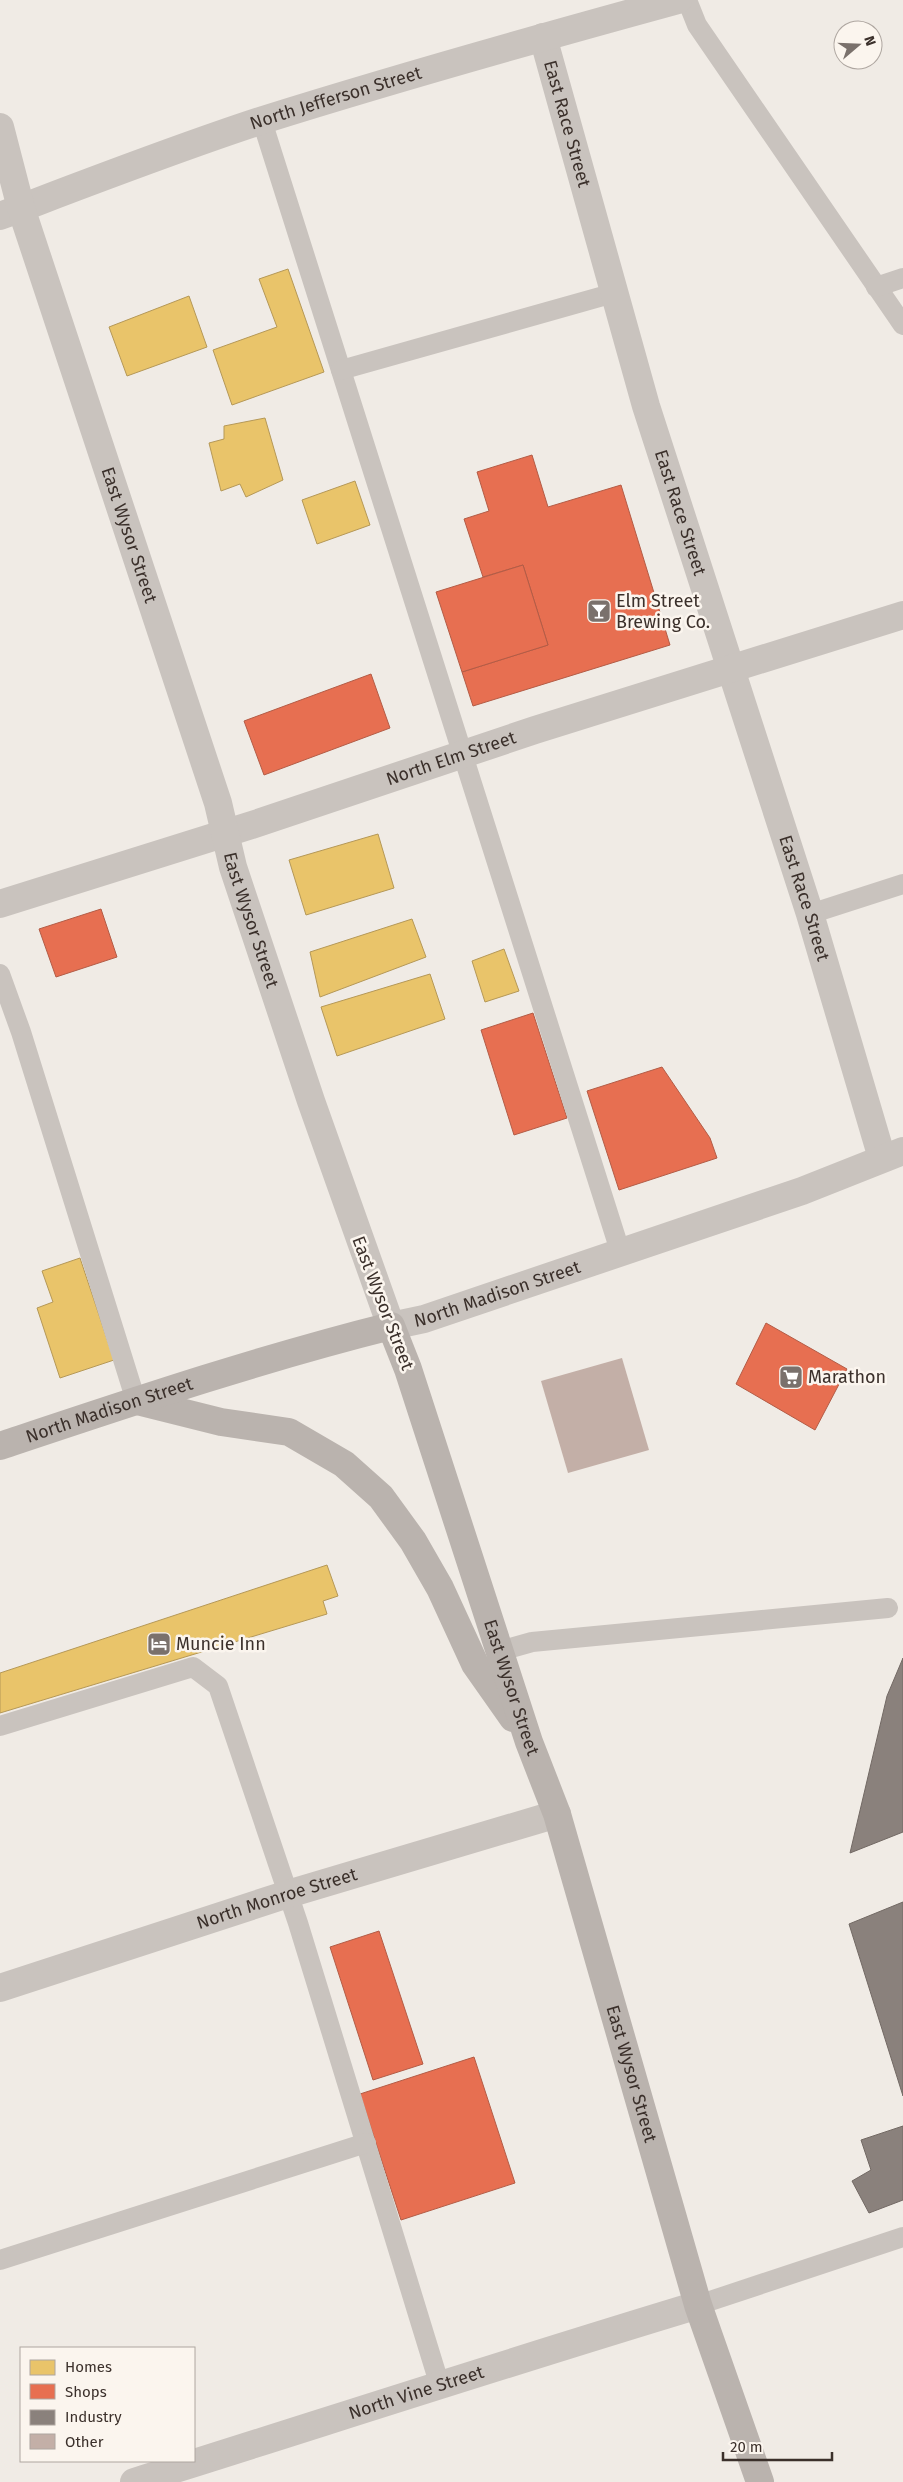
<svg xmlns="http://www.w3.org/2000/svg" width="903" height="2482" font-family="'Fira Sans',sans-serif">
	<rect width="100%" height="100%" fill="#f0ebe5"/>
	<g fill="#e9c46a" stroke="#b59857">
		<path d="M288,269L324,372L232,405L213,350L277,327L259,279Z"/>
		<path d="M189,296L207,347L127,376L109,327Z"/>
		<path d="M265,418L283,480L246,497L240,484L221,491L209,443L224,439V426Z"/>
		<path d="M355,481L370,525L317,544L302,500Z"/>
		<path d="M378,834L394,888L306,915L289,860Z"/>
		<path d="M412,919L426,957L320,997L310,952Z"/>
		<path d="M504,949L519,991L485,1002L472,961Z"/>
		<path d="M430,974L445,1019L337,1056L321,1007Z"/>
		<path d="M80,1258L114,1360L60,1378L37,1308L53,1302L42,1271Z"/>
		<path d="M327,1565L338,1596L323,1601L327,1614L0,1713V1673Z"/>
	</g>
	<g fill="#e76f51" stroke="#b35c46">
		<path d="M532,455L548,507L621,485L670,645L473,706L462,672L548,645L523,565L483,577L464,519L489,511L477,472Z"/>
		<path d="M523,565L548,645L462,672L436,592Z"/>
		<path d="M371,674L390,728L264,775L244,721Z"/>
		<path d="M101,909L117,957L56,977L39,929Z"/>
		<path d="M533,1013L567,1118L514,1135L481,1030Z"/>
		<path d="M662,1067L710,1138L717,1158L619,1190L587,1091Z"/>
		<path d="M766,1323L847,1369L815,1430L736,1384Z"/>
		<path d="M379,1931L423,2064L373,2080L330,1947Z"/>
		<path d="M474,2057L515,2183L401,2220L360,2094Z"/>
	</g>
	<g fill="#8a817c" stroke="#726964">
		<path d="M903,1658V1832L850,1853L887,1696Z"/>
		<path d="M903,1902V2096L849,1924Z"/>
		<path d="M903,2126V2200L869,2213L852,2181L871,2170L861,2140Z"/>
	</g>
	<path fill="#c3afa7" d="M622,1358L649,1450L568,1473L541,1381Z"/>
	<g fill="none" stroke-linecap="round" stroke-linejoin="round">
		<g stroke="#c9c3be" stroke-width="20">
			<path d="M687,0L697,25L903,325"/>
			<path d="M262,121L621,1254"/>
			<path d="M876,287L903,278"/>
			<path d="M341,370L614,293"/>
			<path d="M810,914L903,884"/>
			<path d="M0,974L21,1032L136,1401"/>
			<path d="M500,1651L532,1642L888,1608"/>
			<path d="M0,1726L193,1667L218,1686L298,1923L440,2386"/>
			<path d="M0,2260L366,2143"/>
			<path d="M698,2305L903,2237"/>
		</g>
		<g stroke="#c9c3be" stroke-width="28">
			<path id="s1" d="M543,37L646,406L810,914L882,1158"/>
			<path id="s2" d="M0,216C87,183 174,149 263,120C400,77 539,38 678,0"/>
			<path id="s3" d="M0,904L258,823L535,730L903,615"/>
			<path id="s4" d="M391,1326L424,1319L802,1191L903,1151"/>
			<path id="s5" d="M0,1988L288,1894L557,1814"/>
			<path id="s6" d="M134,2482C322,2423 509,2362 698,2305"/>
		</g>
		<path stroke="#c9c3be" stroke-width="28" id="s7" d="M0,127L21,208L218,803L233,867L311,1101L391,1326"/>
		<g stroke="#bab3ae" stroke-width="28">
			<path d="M137,1401L221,1422L289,1432L344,1464L381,1497L413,1541L440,1588L475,1664L513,1718"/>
			<path id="s8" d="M0,1446C129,1403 259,1359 391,1326L408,1369L529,1742L557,1814L698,2305L760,2482"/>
		</g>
	</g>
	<defs>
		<g id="bar-square" transform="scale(1.25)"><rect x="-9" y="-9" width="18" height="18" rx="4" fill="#7a716c" stroke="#fbf5ee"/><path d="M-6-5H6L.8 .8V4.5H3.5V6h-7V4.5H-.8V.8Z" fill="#fff"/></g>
		<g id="supermarket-square" transform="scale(1.25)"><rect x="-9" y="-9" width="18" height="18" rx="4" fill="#7a716c" stroke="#fbf5ee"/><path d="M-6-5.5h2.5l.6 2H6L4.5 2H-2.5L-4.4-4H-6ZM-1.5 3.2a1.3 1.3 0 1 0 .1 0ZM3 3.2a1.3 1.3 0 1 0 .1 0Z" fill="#fff"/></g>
		<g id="hotel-square" transform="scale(1.25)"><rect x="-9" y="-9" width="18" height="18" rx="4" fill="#7a716c" stroke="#fbf5ee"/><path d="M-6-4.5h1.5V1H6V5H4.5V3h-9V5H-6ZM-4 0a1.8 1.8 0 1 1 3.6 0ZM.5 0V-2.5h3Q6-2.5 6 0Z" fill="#fff"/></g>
	</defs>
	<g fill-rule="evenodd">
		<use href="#bar-square" x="599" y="611"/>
		<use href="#supermarket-square" x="791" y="1377"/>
		<use href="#hotel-square" x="159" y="1644"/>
	</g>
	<g text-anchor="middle" stroke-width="5" stroke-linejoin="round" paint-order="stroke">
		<g font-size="18" fill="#3b302b" stroke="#fbf5ee">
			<text dy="6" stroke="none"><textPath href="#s2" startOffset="356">North Jefferson Street</textPath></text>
			<text dy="6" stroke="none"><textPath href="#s1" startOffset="90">East Race Street</textPath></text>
			<text dy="6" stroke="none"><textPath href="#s1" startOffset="495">East Race Street</textPath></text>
			<text dy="6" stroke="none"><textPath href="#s7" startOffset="428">East Wysor Street</textPath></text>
			<text dy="6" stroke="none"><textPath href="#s3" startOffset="474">North Elm Street</textPath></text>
			<text dy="6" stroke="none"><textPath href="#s1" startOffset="900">East Race Street</textPath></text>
			<text dy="6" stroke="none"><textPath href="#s7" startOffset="832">East Wysor Street</textPath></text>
			<text dy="6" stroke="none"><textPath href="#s4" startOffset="111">North Madison Street</textPath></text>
			<text transform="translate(383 1303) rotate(69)" y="6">East Wysor Street</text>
			<text dy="6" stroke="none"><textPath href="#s8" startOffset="115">North Madison Street</textPath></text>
			<text dy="6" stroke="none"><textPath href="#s8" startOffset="790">East Wysor Street</textPath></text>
			<text dy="6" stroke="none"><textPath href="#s5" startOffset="291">North Monroe Street</textPath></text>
			<text dy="6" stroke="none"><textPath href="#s8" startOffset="1195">East Wysor Street</textPath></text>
			<text dy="6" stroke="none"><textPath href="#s6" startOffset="296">North Vine Street</textPath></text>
		</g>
		<g font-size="18" fill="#3b302b" stroke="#fbf5ee" text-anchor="start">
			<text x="616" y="607">Elm Street<tspan x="616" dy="21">Brewing Co.</tspan></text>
			<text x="808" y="1383">Marathon</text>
			<text x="176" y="1650">Muncie Inn</text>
		</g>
	</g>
	<rect x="20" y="2347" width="175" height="115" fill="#fbf5ee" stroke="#aea6a0"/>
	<rect x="30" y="2360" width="25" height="15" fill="#e9c46a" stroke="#aea6a0"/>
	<text x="65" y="2372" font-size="15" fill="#3b302b">Homes</text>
	<rect x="30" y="2384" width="25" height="15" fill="#e76f51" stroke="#aea6a0"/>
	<text x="65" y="2397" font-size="15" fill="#3b302b">Shops</text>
	<rect x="30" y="2410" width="25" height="15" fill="#8a817c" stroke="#aea6a0"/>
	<text x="65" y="2422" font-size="15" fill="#3b302b">Industry</text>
	<rect x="30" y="2434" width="25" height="15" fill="#c3afa7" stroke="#aea6a0"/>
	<text x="65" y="2447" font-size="15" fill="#3b302b">Other</text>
	<g transform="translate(858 45) rotate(71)"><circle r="24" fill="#fbf5ee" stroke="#aea6a0"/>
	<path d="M0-4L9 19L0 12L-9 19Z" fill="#7a716c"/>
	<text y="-8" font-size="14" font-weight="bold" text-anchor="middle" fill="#3b302b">N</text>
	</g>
	<path d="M723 2452v8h109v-8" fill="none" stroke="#3b302b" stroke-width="2.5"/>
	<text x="730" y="2452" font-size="15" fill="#3b302b" stroke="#fbf5ee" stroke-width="4" paint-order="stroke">20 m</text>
</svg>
